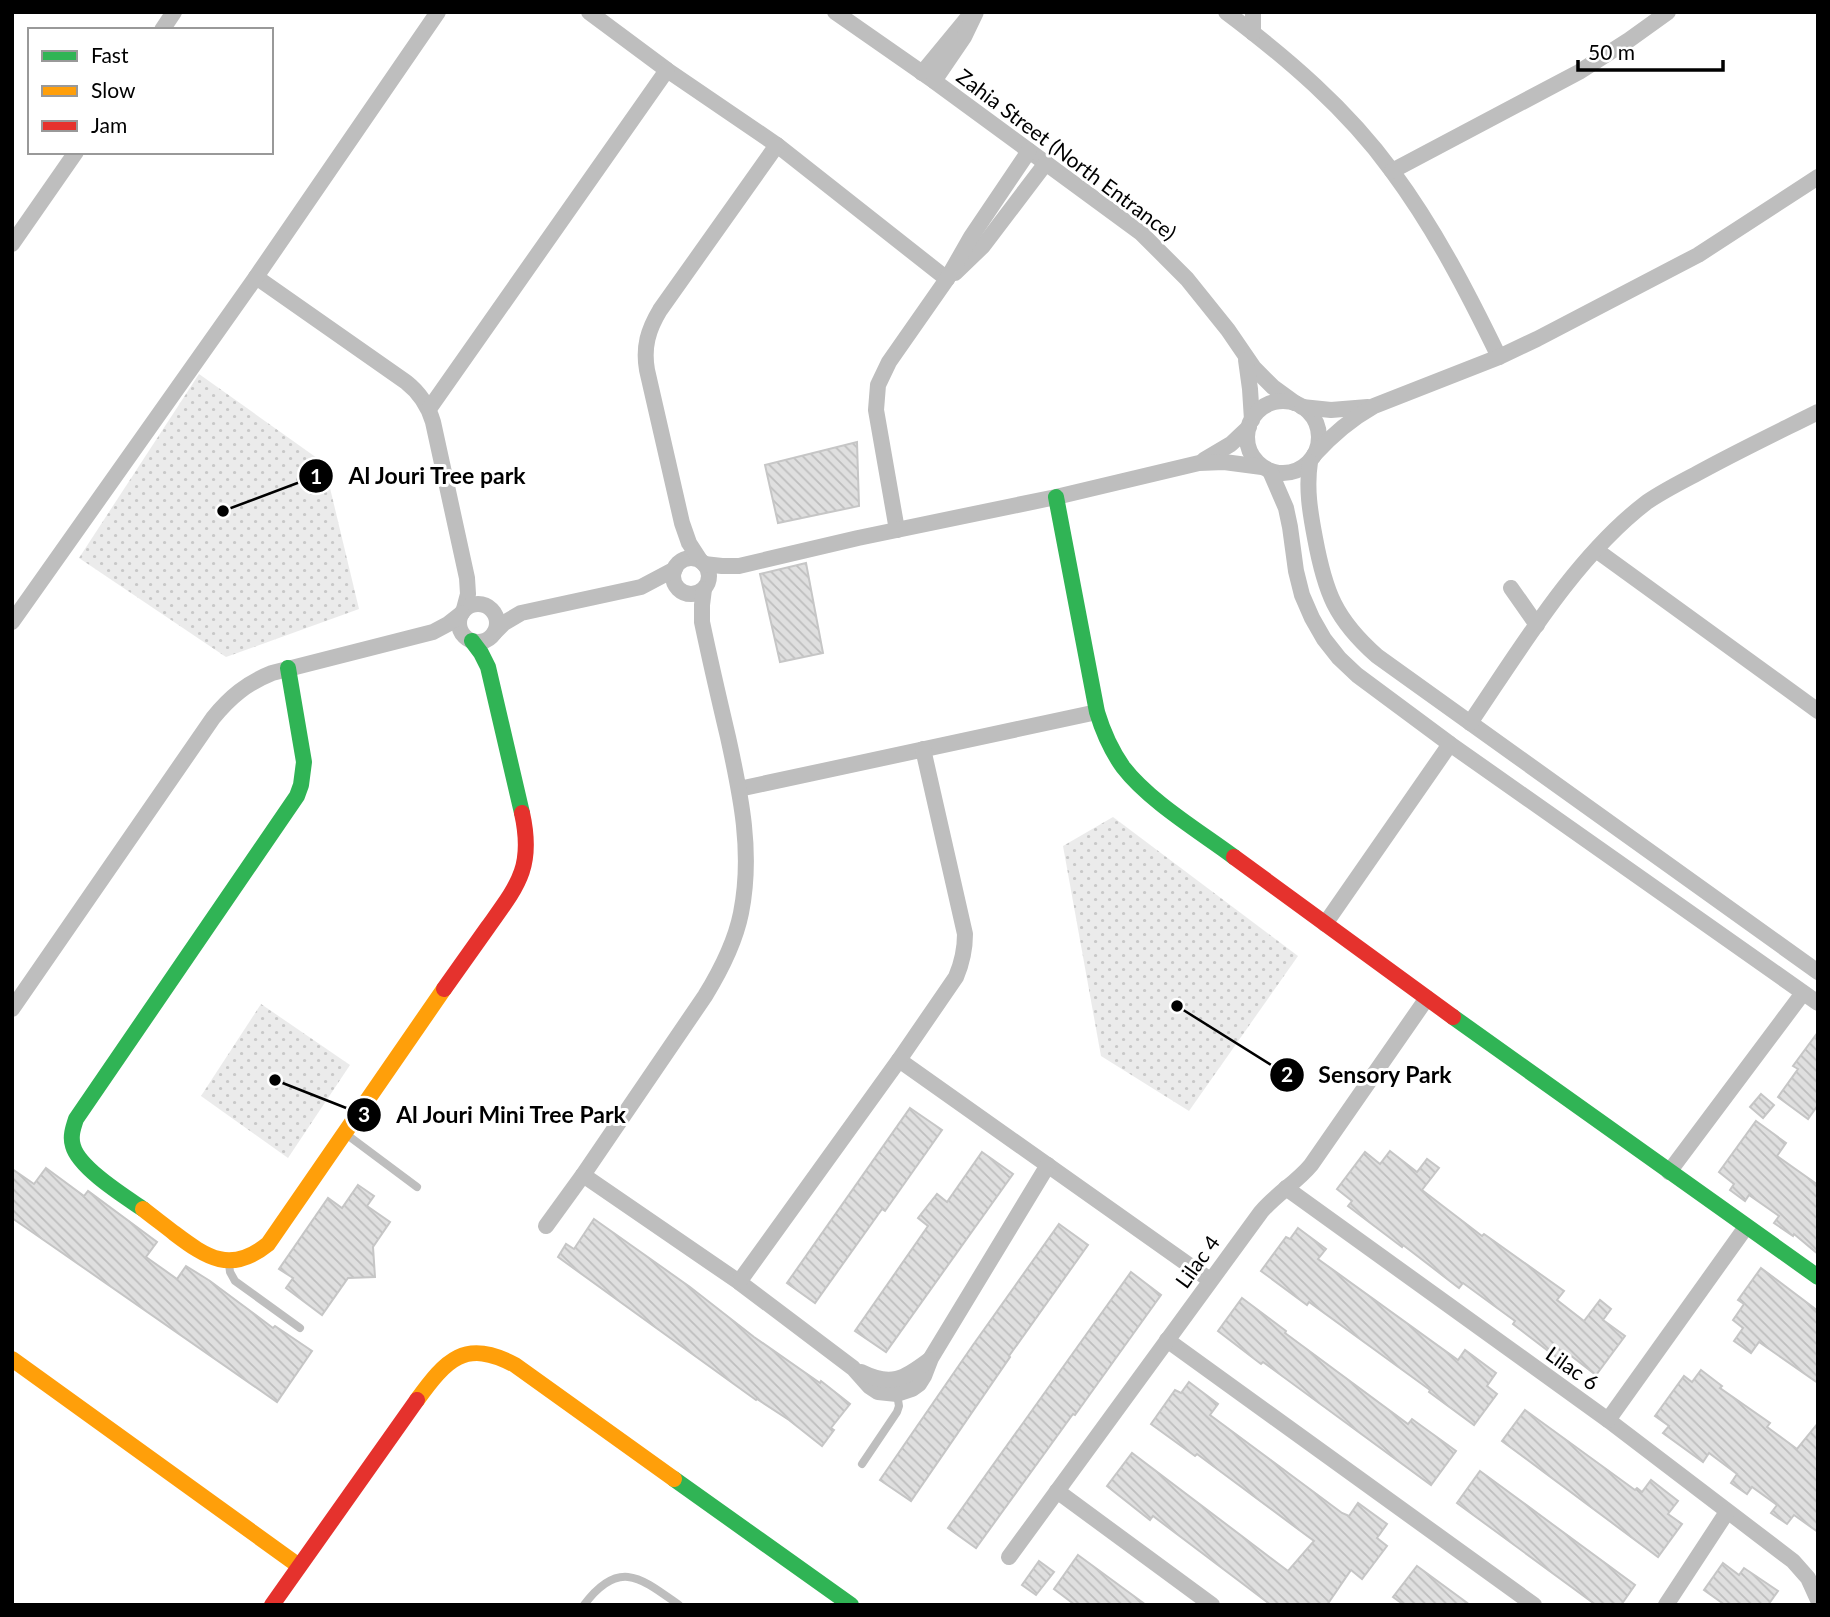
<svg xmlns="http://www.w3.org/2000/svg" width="1830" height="1617" font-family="Lato,sans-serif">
	<defs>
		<pattern id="park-dots" width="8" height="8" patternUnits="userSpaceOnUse" patternTransform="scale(1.75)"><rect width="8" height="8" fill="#ebebeb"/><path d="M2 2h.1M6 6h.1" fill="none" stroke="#c8c8c8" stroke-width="1.8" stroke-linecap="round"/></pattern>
		<pattern id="building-back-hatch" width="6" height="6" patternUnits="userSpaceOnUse" patternTransform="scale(1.75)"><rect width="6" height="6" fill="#dfdfdf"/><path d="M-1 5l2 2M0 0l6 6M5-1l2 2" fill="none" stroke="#bebebe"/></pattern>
	</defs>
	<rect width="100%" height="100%" fill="#fff"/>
	<g fill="url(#park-dots)">
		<path d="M199,374L324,463L359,609L226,657L79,558Z"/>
		<path d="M1113,817L1298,956L1189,1111L1101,1056L1063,846Z"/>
		<path d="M261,1004L350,1065L288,1158L201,1096Z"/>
	</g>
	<g fill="url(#building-back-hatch)" stroke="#c6c6c6" stroke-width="2">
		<path d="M857,442L859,506L778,523L765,465Z"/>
		<path d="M806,563L823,653L780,662L760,574Z"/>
		<path d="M1818,1032V1105L1808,1119L1778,1097L1798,1069L1793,1066Z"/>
		<path d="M1761,1094L1774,1105L1763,1118L1750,1107Z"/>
		<path d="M910,1108L942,1130L885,1211L882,1209L815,1303L787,1283Z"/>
		<path d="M1756,1121L1786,1143L1777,1156L1818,1185V1254L1794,1234L1793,1236L1774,1223L1779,1216L1749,1195L1745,1201L1730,1190L1734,1184L1719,1172Z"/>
		<path d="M1390,1151L1417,1172L1427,1159L1439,1168L1422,1190L1482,1236L1484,1234L1564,1291L1557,1300L1584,1321L1600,1300L1611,1309L1603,1320L1625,1336L1596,1375L1570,1355L1564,1363L1513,1324L1515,1321L1463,1283L1459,1288L1403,1245L1402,1247L1348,1206L1352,1201L1337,1189L1365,1152L1380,1164Z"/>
		<path d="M982,1152L1013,1174L886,1352L855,1331L928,1226L918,1218L937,1194L947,1202Z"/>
		<path d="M46,1168L84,1196L88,1191L157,1242L146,1257L177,1279L186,1266L210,1281L273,1328L275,1326L312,1351L277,1402L12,1218V1169L34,1184Z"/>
		<path d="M358,1185L374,1196L367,1206L390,1222L373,1247L375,1277L348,1278L322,1315L286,1288L293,1278L279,1269L328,1198L342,1208Z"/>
		<path d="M594,1219L690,1287L754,1337L820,1383L821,1381L850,1404L831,1428L834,1430L822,1446L789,1420L757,1399L756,1400L558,1257L566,1244L574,1249Z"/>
		<path d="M1059,1224L1088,1245L1009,1356L1010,1357L911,1501L880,1480L973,1345Z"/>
		<path d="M1298,1228L1326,1249L1318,1259L1458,1360L1465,1350L1496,1373L1487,1386L1497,1394L1474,1425L1429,1392L1430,1390L1309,1302L1307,1305L1261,1271L1286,1237L1290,1239Z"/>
		<path d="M1761,1268L1818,1311V1383L1759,1342L1751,1353L1734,1341L1743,1328L1733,1320L1744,1304L1738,1300Z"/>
		<path d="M1131,1272L1161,1295L1075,1415L1073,1414L976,1548L948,1528Z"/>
		<path d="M1242,1298L1286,1331L1285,1333L1408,1424L1412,1419L1456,1451L1431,1485L1263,1362L1261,1364L1218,1331Z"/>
		<path d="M1701,1370L1722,1386L1720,1388L1770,1423L1767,1427L1797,1449L1818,1423V1532L1794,1515L1787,1524L1771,1513L1777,1505L1752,1487L1747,1494L1731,1483L1737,1474L1709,1453L1703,1462L1663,1433L1669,1426L1655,1416L1684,1376L1692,1382Z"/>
		<path d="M1189,1382L1218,1404L1210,1415L1342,1513L1349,1516L1358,1503L1387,1524L1377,1538L1387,1546L1362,1579L1351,1570L1327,1605H1271L1153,1516L1150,1520L1107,1486L1132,1453L1288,1571L1314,1541L1197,1454L1195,1456L1151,1424L1175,1390L1181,1393Z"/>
		<path d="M1525,1410L1635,1490L1637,1488L1642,1492L1651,1480L1678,1501L1668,1514L1682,1524L1658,1557L1502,1441Z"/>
		<path d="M1480,1471L1635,1585L1621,1605H1596L1457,1503Z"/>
		<path d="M1078,1555L1146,1605H1075L1054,1589Z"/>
		<path d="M1039,1561L1054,1572L1036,1595L1022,1585Z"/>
		<path d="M1723,1563L1739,1575L1744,1568L1778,1591L1768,1605H1725L1704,1590Z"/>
		<path d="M1417,1566L1470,1605H1404L1393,1597Z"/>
	</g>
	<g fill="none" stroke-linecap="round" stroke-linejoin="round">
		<g stroke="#bebebe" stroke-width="8">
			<path d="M346,1134L417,1187"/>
			<path d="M229,1264L230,1272L235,1281L300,1328"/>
			<path d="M862,1464L897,1412L899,1406L897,1394"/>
			<path d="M584,1605C619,1558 641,1578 679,1605"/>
		</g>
		<g stroke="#bebebe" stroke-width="16">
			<path d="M589,12L667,70L777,145L947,279"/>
			<path d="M835,12L934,81L1141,233L1187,279L1228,330L1254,368L1273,387L1295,403"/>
			<path d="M1226,12C1287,58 1347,109 1392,171C1435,229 1468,293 1499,357"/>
			<path d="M162,30L174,12"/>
			<path d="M1253,33V12"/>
			<path d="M922,73L969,16"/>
			<path d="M934,81L964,37L976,12"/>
			<path d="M1392,171L1579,72L1629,40L1668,12"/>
			<path d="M12,244L76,152"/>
			<path d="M955,273L983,246L1046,163"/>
			<path d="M256,277L406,382C420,393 428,405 433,422L467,578L468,594L464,609"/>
			<path d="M1246,360L1250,389L1252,420"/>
			<circle cx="1283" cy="437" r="36"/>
			<path d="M1302,407L1331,410L1368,407"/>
			<path d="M429,409L667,70"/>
			<path d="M1314,455C1332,435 1351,419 1374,406L1499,357L1537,339L1698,255L1818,177"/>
			<path d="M1204,460L1231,444L1249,427"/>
			<path d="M1310,462C1306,488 1310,512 1315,538C1325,592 1335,619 1377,656L1818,972"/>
			<path d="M1270,471L1286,508L1290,527L1296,571L1302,595L1312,618L1324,639L1339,658L1357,675L1450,744L1818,1003"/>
			<path d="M897,530L876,410L878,385L889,362L947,279L971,237L1029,151"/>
			<path d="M1596,550L1818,711"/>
			<circle cx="691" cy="576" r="18"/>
			<path d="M700,560L689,543L682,523L647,370C643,347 648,330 660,310L777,145"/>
			<path d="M704,564L722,566H739L858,538L1056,497L1199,463L1224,462L1262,467"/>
			<path d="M1511,588L1537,625"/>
			<circle cx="478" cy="623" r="19"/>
			<path d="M12,622L256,277L438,12"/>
			<path d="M495,632L504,623L521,613L641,587L675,569"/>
			<path d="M1470,723C1521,648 1575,557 1647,502C1663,491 1681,482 1698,473C1738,451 1778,432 1818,412"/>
			<path d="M739,789L1097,712"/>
			<path d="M1325,924L1450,744"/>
			<path d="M12,1009L213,718C230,697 247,683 272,673L433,632L448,624L462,613"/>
			<path d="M899,1060L1210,1280"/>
			<path d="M1669,1172L1803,993"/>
			<path d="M583,1175L739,1282L853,1368L869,1386L878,1392L897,1394L912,1389L919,1384L924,1376L931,1358L1048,1165"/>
			<path d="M1286,1188L1608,1420L1793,1561L1808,1578L1818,1600"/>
			<path d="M546,1226L583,1175L705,996C721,970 735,943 741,913C753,853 741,796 728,737C719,699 710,660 702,622V605L704,589"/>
			<path d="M739,1282L899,1060L956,977C962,963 965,950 965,934L923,749"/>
			<path d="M1167,1340L1534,1605"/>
			<path d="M861,1372C891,1387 904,1379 929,1360"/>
			<path d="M1608,1420L1746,1227"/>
			<path d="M1057,1491L1212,1605"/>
			<path d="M1009,1557L1261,1212C1276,1194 1296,1183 1311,1165L1427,998"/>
			<path d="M1666,1605L1727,1512"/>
		</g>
		<g stroke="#30b455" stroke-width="16">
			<path d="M1056,497L1097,712C1103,732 1111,750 1123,767C1149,801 1199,831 1234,857"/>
			<path d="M472,641L481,653L488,667L522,813"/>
			<path d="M1453,1017L1818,1277"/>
			<path d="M143,1209C124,1196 79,1168 73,1146C70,1137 73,1128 76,1119L297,796L301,785L304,762L288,668"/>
			<path d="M674,1479L851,1605"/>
		</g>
		<g stroke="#ff9f0a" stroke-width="16">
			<path d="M143,1209C153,1217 164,1225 174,1233C207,1258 231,1274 268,1244L444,989"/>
			<path d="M12,1359L299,1566"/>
			<path d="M417,1400C446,1360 465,1338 515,1365L674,1479"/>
		</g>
		<g stroke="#e5322d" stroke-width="16">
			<path d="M1234,857L1453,1017"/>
			<path d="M444,989C459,968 473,948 488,927C518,885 534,867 522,813"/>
			<path d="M272,1605L417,1400"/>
		</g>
	</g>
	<g text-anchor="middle" stroke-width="6" stroke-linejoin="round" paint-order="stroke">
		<g font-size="21" fill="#000" stroke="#fff">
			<text transform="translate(1066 155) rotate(37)" y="7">Zahia Street (North Entrance)</text>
			<text transform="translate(1198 1262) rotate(-54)" y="7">Lilac 4</text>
			<text transform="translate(1572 1369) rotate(35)" y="7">Lilac 6</text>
		</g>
	</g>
	<path fill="none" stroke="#000" stroke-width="2.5" d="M223 511L316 476M1177 1006L1287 1075M275 1080L364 1115"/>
	<g fill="#000" stroke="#fff" stroke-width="2.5">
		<circle cx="223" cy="511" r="7"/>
		<circle cx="1177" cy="1006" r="7"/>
		<circle cx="275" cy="1080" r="7"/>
		<circle cx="316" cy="476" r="18"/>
		<circle cx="1287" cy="1075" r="18"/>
		<circle cx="364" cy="1115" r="18"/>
	</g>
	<g font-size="21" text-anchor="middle" font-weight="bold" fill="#fff">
		<text x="316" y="484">1</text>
		<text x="1287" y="1082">2</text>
		<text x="364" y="1122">3</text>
	</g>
	<g font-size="23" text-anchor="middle" font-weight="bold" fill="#000" stroke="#fff" stroke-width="6" stroke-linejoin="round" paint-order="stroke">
		<text x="437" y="484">Al Jouri Tree park</text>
		<text x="1385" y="1083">Sensory Park</text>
		<text x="511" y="1123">Al Jouri Mini Tree Park</text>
	</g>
	<rect width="1830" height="1617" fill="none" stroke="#000000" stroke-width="28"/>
	<rect x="28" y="28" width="245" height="126" fill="#ffffff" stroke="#999999" stroke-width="2"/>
	<rect x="42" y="51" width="35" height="10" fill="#30b455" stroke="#999999" stroke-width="2"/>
	<text x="91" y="63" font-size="21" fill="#000000">Fast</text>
	<rect x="42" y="86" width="35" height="10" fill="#ff9f0a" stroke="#999999" stroke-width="2"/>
	<text x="91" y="98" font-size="21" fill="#000000">Slow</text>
	<rect x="42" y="121" width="35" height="10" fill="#e5322d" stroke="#999999" stroke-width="2"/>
	<text x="91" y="133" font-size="21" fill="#000000">Jam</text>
	<path d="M1578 60v10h145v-10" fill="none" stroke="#000000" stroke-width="3.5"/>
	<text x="1588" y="60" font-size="21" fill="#000000" stroke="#ffffff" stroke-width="5" paint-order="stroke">50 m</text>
</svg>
